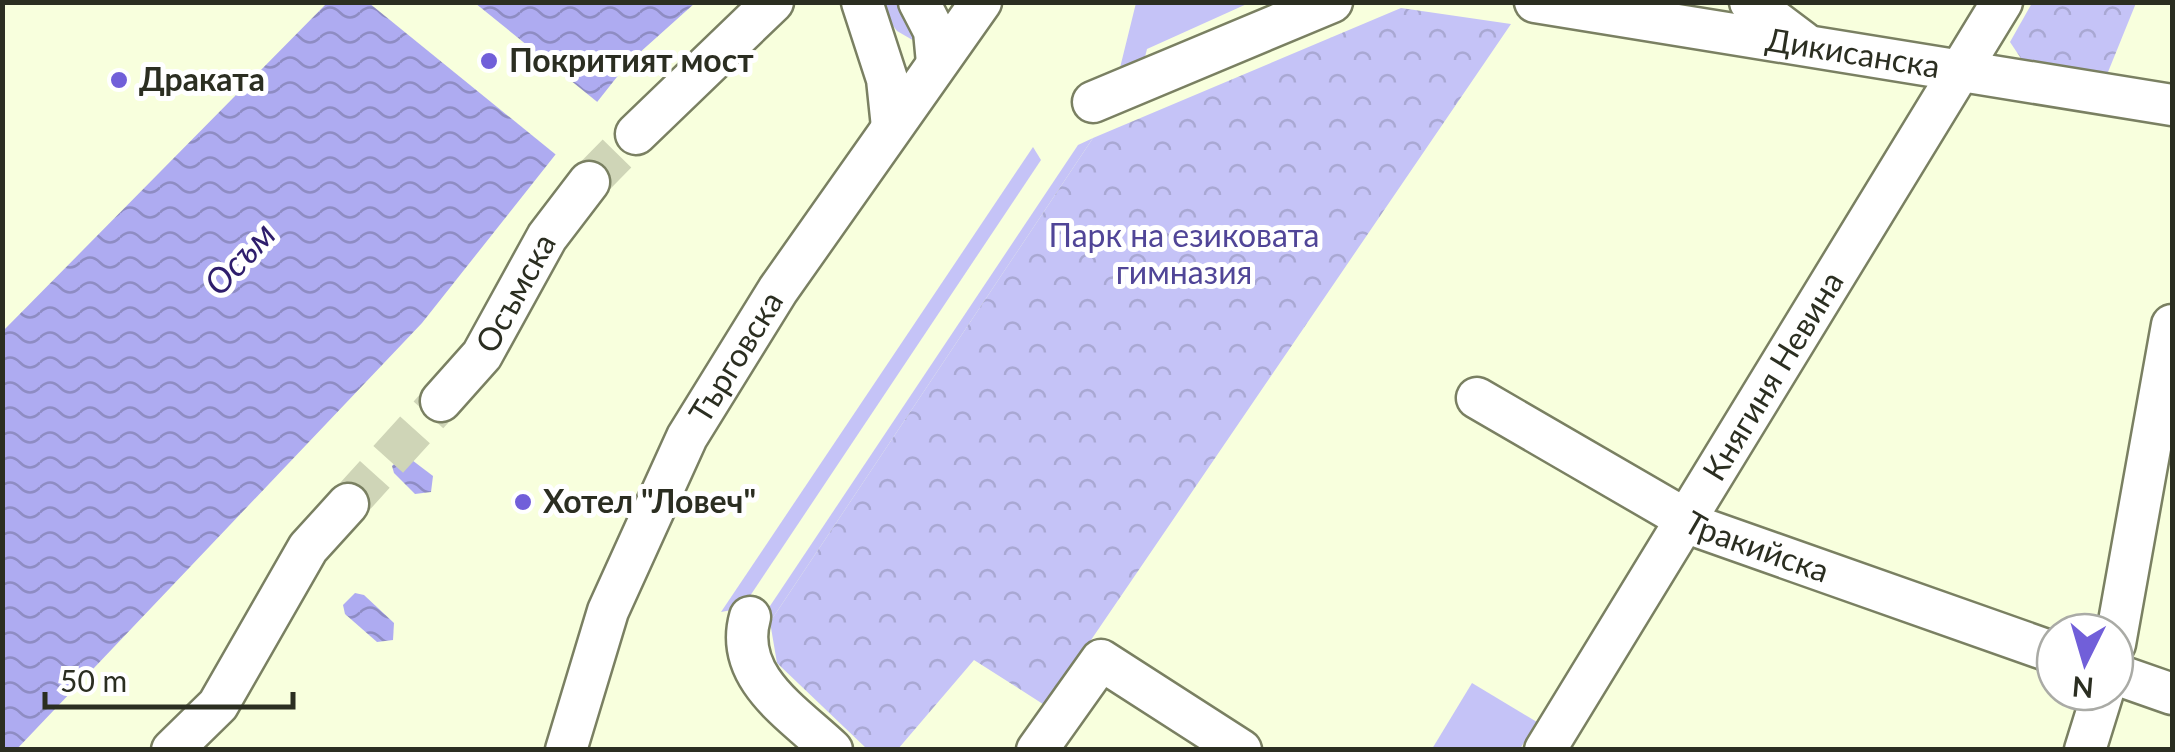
<svg xmlns="http://www.w3.org/2000/svg" width="2175" height="752" font-family="Lato,sans-serif">
	<defs>
		<pattern id="park-crowns" width="20" height="18" patternUnits="userSpaceOnUse" patternTransform="scale(2.5)"><rect width="20" height="18" fill="#c5c3f7"/><path d="M2 6a3 3 0 1 1 6 0M12 15a3 3 0 1 1 6 0" fill="none" stroke="#a9a8d3"/></pattern>
		<pattern id="water-waves" width="16" height="10" patternUnits="userSpaceOnUse" patternTransform="scale(2.5)"><rect width="16" height="10" fill="#aeabf1"/><path d="M0 5q4-4 8 0t8 0" fill="none" stroke="#8e8cc3"/></pattern>
	</defs>
	<rect width="100%" height="100%" fill="#f8ffdd"/>
	<g fill="#c5c3f7">
		<path d="M876,3H902L914,16L916,42L897,31Z"/>
		<path d="M1136,3H1249L1147,49L1141,73L1116,84Z"/>
		<path d="M1093,138L770,622L768,609L1078,145Z"/>
		<path d="M1033,147L1041,160L742,608L721,612Z"/>
		<path d="M1472,683L1537,722L1520,749H1432Z"/>
	</g>
	<g fill="url(#park-crowns)">
		<path d="M2032,3H2136L2106,77L2024,63L2010,42Z"/>
		<path d="M1401,8L1511,24L1046,706L974,660L898,749H867L777,663L770,622L1093,138Z"/>
	</g>
	<g fill="url(#water-waves)">
		<path d="M327,3H695L628,63L422,323L16,750L2,749V332Z"/>
		<path d="M404,454L433,476L431,492L415,494L394,473L392,466Z"/>
		<path d="M355,593L364,595L394,623L393,640L377,642L345,614L343,605Z"/>
	</g>
	<path fill="#f8ffdd" d="M369,3H475L601,105L560,158Z"/>
	<g fill="none" stroke-linecap="round" stroke-linejoin="round">
		<g stroke="#cfd5b7" stroke-width="40" stroke-dasharray="40 20" stroke-linecap="butt">
			<path d="M589,182L636,134"/>
			<path d="M348,504L441,401"/>
		</g>
		<g stroke="#7a8062" stroke-width="45">
			<g id="minor">
				<path d="M862,2L887,79L892,127"/>
				<path d="M919,2L934,31L937,63"/>
				<path id="s1" d="M1535,2L2172,105"/>
				<path d="M1750,2L1803,42"/>
				<path d="M1093,102L1332,2"/>
				<path d="M636,134L773,2"/>
				<path id="s2" d="M1477,398L1701,528L2055,653"/>
				<path id="s3" d="M441,401L482,355L547,237L589,182"/>
				<path d="M750,617C733,677 793,713 832,750"/>
				<path d="M2115,644L2172,325"/>
				<path d="M2115,674L2172,694"/>
				<path d="M172,750L218,705L308,548L348,504"/>
				<path id="s4" d="M566,750L608,611L687,437L778,290L981,2"/>
				<path d="M1037,750L1101,660L1241,750"/>
				<path id="s5" d="M1545,750L2002,2"/>
				<path d="M2085,750L2103,692"/>
			</g>
		</g>
		<use href="#minor" stroke="#fff" stroke-width="40"/>
	</g>
	<g fill="#715fd9" stroke="#fff" stroke-width="4">
		<circle cx="489" cy="61" r="10"/>
		<circle cx="119" cy="80" r="10"/>
		<circle cx="523" cy="502" r="10"/>
	</g>
	<g text-anchor="middle" stroke-width="10" stroke-linejoin="round" paint-order="stroke">
		<g font-size="32" fill="#2b2e21" stroke="#fff">
			<text dy="11" stroke="none"><textPath href="#s1" startOffset="322">Дикисанска</textPath></text>
			<text dy="11" stroke="none"><textPath href="#s3" startOffset="132">Осъмска</textPath></text>
			<text dy="11" stroke="none"><textPath href="#s4" startOffset="430">Търговска</textPath></text>
			<text dy="11" stroke="none"><textPath href="#s5" startOffset="438">Княгиня Невина</textPath></text>
			<text dy="11" stroke="none"><textPath href="#s2" startOffset="318">Тракийска</textPath></text>
		</g>
		<g font-size="32" font-weight="bold" fill="#2b2e21" stroke="#fff" text-anchor="start">
			<text x="509" y="72">Покритият мост</text>
			<text x="139" y="91">Драката</text>
			<text x="543" y="513">Хотел "Ловеч"</text>
		</g>
		<g font-size="32" fill="#504597" stroke="#fff">
			<text x="1184" y="247">Парк на езиковата<tspan x="1184" dy="37">гимназия</tspan></text>
		</g>
		<g font-size="35" font-style="italic" fill="#2e1d6c" stroke="#fff">
			<text transform="translate(240 259) rotate(-47)" y="12">Осъм</text>
		</g>
	</g>
	<rect width="2175" height="752" fill="none" stroke="#2b2e21" stroke-width="10"/>
	<g transform="translate(2085 662) rotate(185)"><circle r="48" fill="#ffffff" stroke="#aaaba6" stroke-width="2.5"/>
	<path d="M0-8L18 38L0 25L-18 38Z" fill="#715fd9"/>
	<text y="-15" font-size="28" font-weight="bold" text-anchor="middle" fill="#2b2e21">N</text>
	</g>
	<path d="M45 692v15h248v-15" fill="none" stroke="#2b2e21" stroke-width="5"/>
	<text x="60" y="692" font-size="30" fill="#2b2e21" stroke="#ffffff" stroke-width="8" paint-order="stroke">50 m</text>
</svg>
